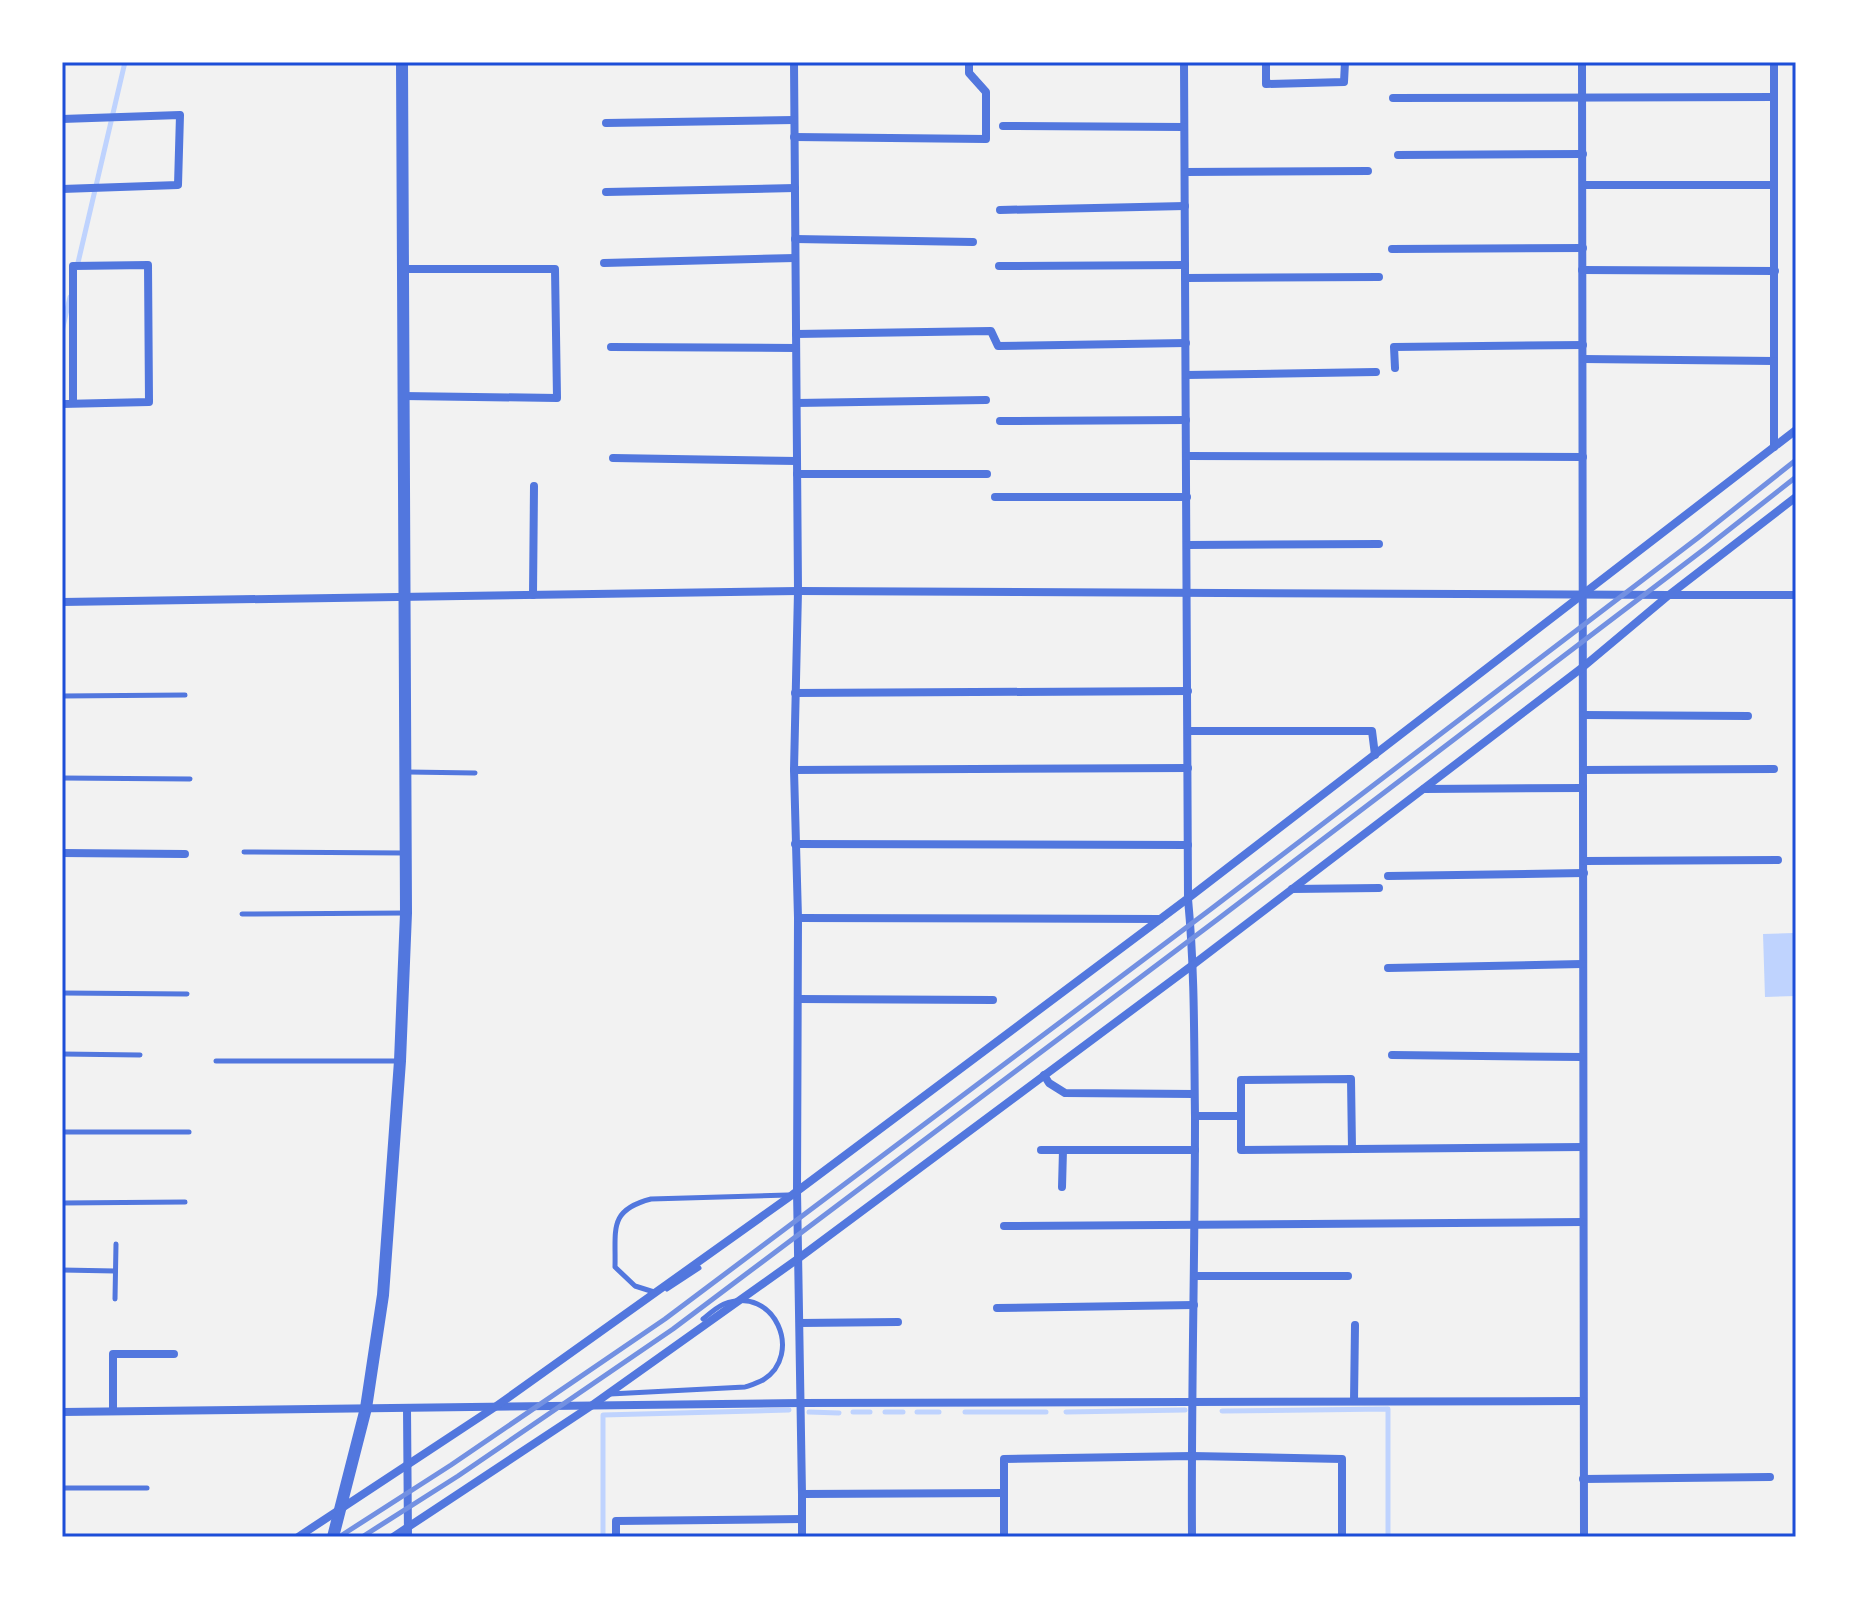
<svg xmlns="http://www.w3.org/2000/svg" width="1858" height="1599" font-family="'DM Sans',sans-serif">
	<rect width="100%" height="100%" fill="#f2f2f2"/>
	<path fill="#bfd3fe" d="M1794,933L1796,996L1765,997L1763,934Z"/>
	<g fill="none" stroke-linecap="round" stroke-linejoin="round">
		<g stroke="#bfd3fe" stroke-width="5">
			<path d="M77,267L125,62"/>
			<path d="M62,331L70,297"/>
			<path d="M1222,1411L1388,1409V1537"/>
			<path d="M809,1412L839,1413"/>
			<path d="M853,1412H870"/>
			<path d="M885,1412H903"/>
			<path d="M917,1412H939"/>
			<path d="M965,1412H1046"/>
			<path d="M1066,1412L1185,1410"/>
			<path d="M603,1537V1415L789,1410"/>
		</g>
		<g stroke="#5277de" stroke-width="5">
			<path d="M62,696L185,695"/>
			<path d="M408,772L475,773"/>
			<path d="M62,778L190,779"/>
			<path d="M244,852L404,853"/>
			<path d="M242,914L405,913"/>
			<path d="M62,993L187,994"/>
			<path d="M62,1054L140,1055"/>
			<path d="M216,1061H399"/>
			<path d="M62,1132H189"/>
			<path d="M62,1203L185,1202"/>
			<path d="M62,1270L115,1271"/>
			<path d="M667,1289L699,1268"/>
			<path d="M654,1292L635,1286L615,1267C616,1230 608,1210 651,1199L788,1195"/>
			<path d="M115,1299L116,1244"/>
			<path d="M610,1394L745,1387C751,1385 758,1383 763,1380C804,1355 775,1284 724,1304C717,1307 709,1314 703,1319"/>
			<path d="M62,1488H147"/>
		</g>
		<g stroke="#5277de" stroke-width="8">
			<path d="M794,62L798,591L794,770L798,918L797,1191L802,1494L1004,1493"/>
			<path d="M1184,62L1188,899C1195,972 1194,1044 1195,1117C1195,1257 1191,1397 1192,1537"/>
			<path d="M1266,62V84L1344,82L1345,62"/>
			<path d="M1582,62L1584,1537"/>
			<path d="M1393,98L1774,97"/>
			<path d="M62,119L180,115L178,185L62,189"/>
			<path d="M606,123L794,120"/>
			<path d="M1003,126L1184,127"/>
			<path d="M794,137L986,139V92L969,73V62"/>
			<path d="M1398,155L1583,154"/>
			<path d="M1185,172L1368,171"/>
			<path d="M1583,185H1774"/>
			<path d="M606,192L795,188"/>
			<path d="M1000,210L1185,206"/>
			<path d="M795,239L973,242"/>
			<path d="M1392,249L1583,248"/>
			<path d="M604,263L795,258"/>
			<path d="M999,266L1185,265"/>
			<path d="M403,269H555L557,398L403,396"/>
			<path d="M1582,270L1775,271"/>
			<path d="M1185,278L1379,277"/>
			<path d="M796,334L991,331L998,346L1186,343"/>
			<path d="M611,347L796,348"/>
			<path d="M1583,359L1774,361V62"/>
			<path d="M1774,361V447"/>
			<path d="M1395,368L1394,347L1583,345"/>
			<path d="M1186,375L1376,372"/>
			<path d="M797,403L986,400"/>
			<path d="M62,404L149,402L148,265L73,266V403"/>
			<path d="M1000,421L1186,420"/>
			<path d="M1187,456L1583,457"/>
			<path d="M613,458L797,461"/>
			<path d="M797,474H987"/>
			<path d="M995,497H1187"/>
			<path d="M1187,545L1379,544"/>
			<path d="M533,595L534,486"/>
			<path d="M62,602L798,591L1669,595L1796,497"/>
			<path d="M795,693L1188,691"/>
			<path d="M1583,715L1748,716"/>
			<path d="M1188,731H1372L1375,755"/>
			<path d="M794,770L1188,768"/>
			<path d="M1583,770L1774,769"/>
			<path d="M1424,789L1583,788"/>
			<path d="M795,844L1188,845"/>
			<path d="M62,853L185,854"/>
			<path d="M1584,861L1778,860"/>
			<path d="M1388,876L1584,873"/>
			<path d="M1292,889L1379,888"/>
			<path d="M798,918L1160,919"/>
			<path d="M1388,968L1582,964"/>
			<path d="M798,999L993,1000"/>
			<path d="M1392,1055L1582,1057"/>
			<path d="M1044,1075L1049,1083L1065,1093L1194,1094"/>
			<path d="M1195,1116H1241"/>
			<path d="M1352,1149L1351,1079L1241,1080V1150L1583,1147"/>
			<path d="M1041,1150H1195"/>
			<path d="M1062,1187L1063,1150"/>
			<path d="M1004,1226L1583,1222"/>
			<path d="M1195,1276H1348"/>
			<path d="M997,1308L1194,1305"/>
			<path d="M800,1323L898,1322"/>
			<path d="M1354,1401L1355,1325"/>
			<path d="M407,1408L408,1537"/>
			<path d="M113,1411V1354H174"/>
			<path d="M62,1412L800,1403L1583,1401"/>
			<path d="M1583,1479L1770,1477"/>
			<path d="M298,1537L495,1407L792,1195L1191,896L1796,430"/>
			<path d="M393,1537L591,1406L799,1258L1194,964L1583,667L1669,595H1796"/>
			<path d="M616,1537V1521L802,1519"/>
			<path d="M802,1537V1494"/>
			<path d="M1004,1537V1459L1192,1456L1342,1459V1537"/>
		</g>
		<path stroke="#5277de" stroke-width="12" d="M333,1537L366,1408L383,1295L400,1061L406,913L402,62"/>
		<g stroke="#7290e2" stroke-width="5">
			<path d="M339,1537L451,1465L665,1319L1211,909L1699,537L1796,460"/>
			<path d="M362,1537L458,1476L673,1329L1218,919L1707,547L1796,477"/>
		</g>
	</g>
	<rect width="1858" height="1599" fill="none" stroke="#ffffff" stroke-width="128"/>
	<rect x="64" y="64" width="1730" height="1471" fill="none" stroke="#1d4ed8" stroke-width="3"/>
</svg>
